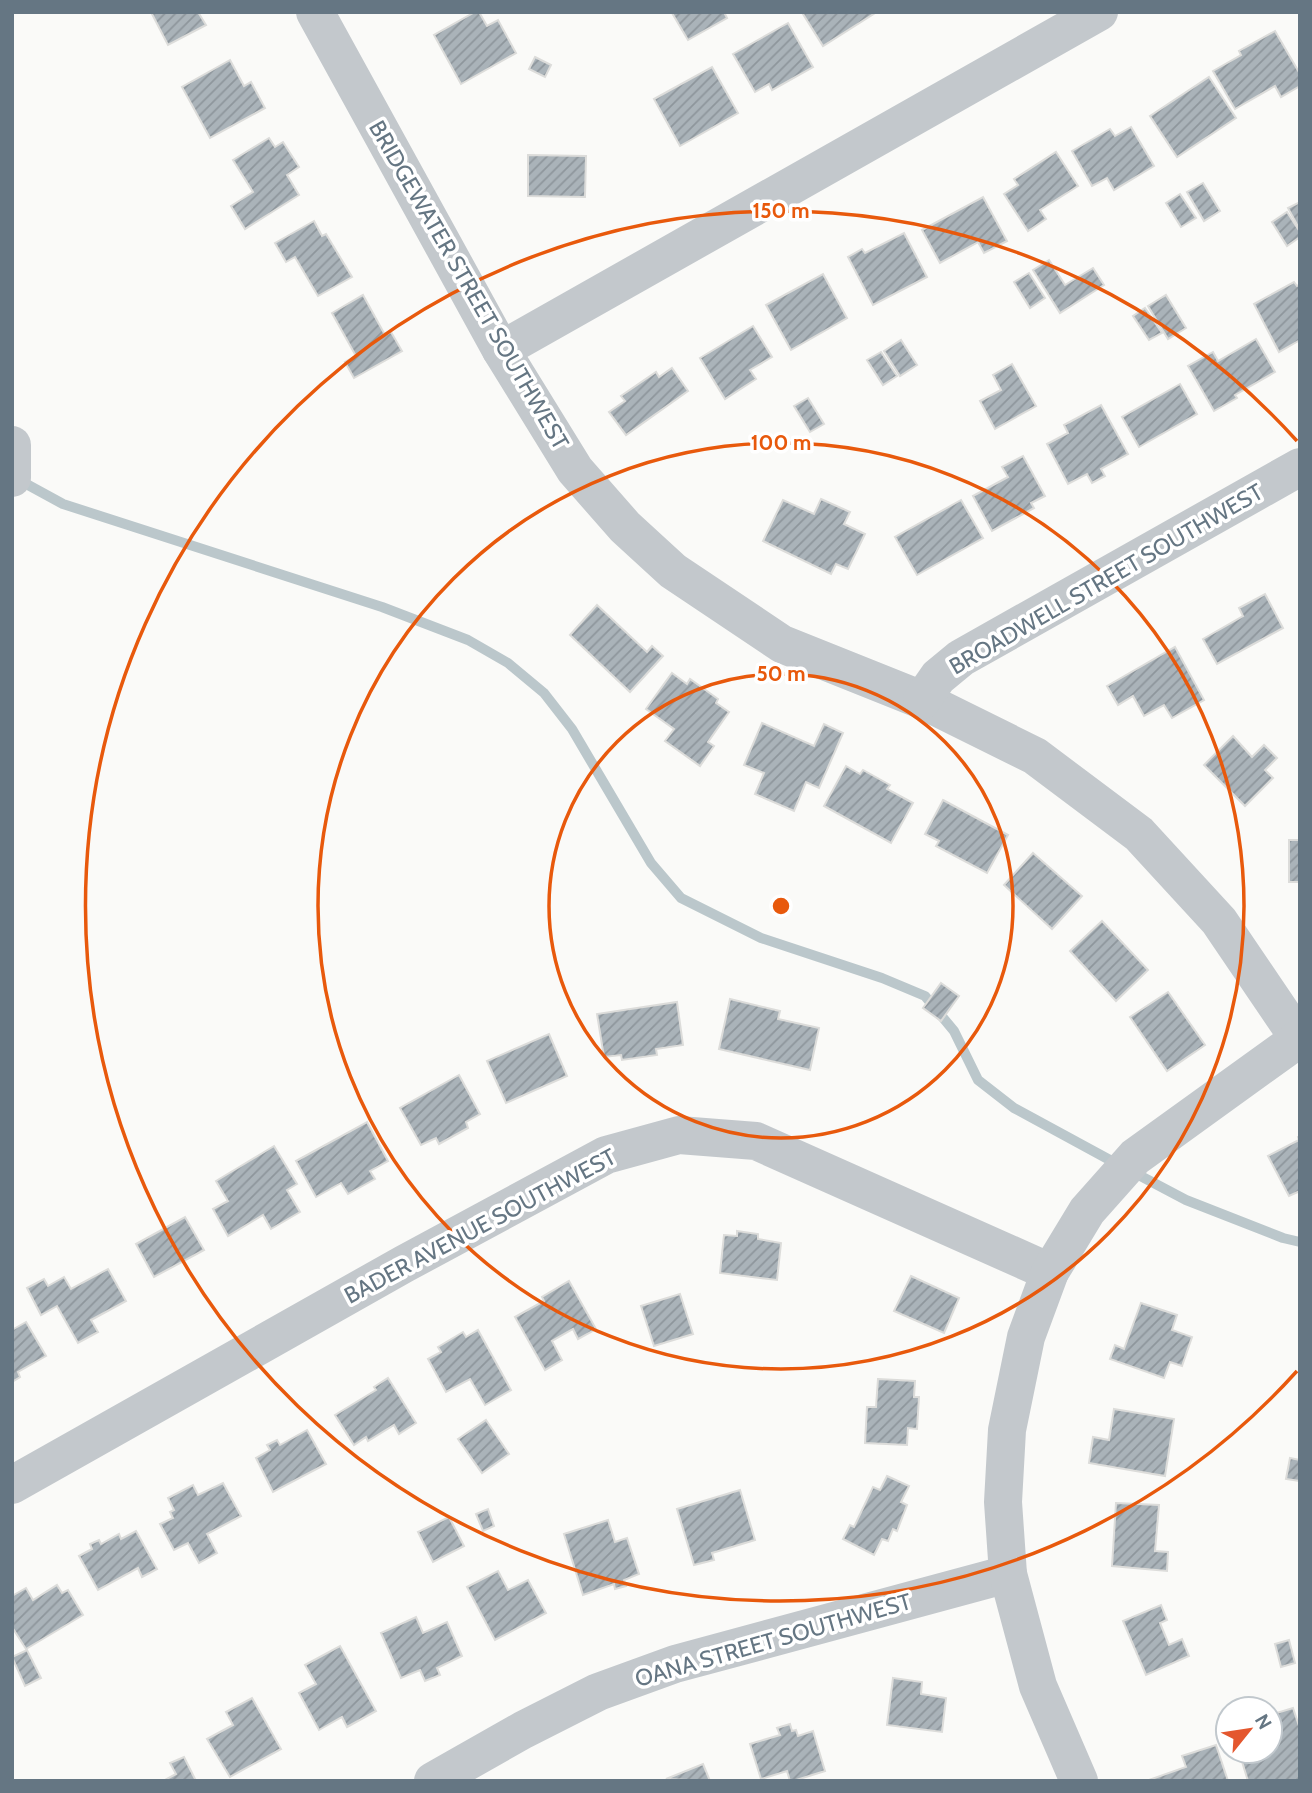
<svg xmlns="http://www.w3.org/2000/svg" width="1312" height="1793" font-family="Cabin,sans-serif">
	<defs>
		<pattern id="building-hatch" width="6" height="6" patternUnits="userSpaceOnUse" patternTransform="scale(1.75)"><rect width="6" height="6" fill="#aab3b9"/><path d="M-1 1l2-2M0 6l6-6M5 7l2-2" fill="none" stroke="#8e969c"/></pattern>
	</defs>
	<rect width="100%" height="100%" fill="#fafaf8"/>
	<g fill="none" stroke-linecap="round" stroke-linejoin="round">
		<g stroke="#bbc7cb" stroke-width="10">
			<path d="M19,480L63,504L382,607L468,640L508,663L544,693L572,729L651,863L681,898L761,938L882,978L925,996L954,1031L978,1080L1014,1108L1119,1165"/>
			<path d="M1133,1172L1186,1200L1283,1238L1300,1242"/>
		</g>
	</g>
	<g fill="url(#building-hatch)" stroke="#dcdcda" stroke-width="2">
		<path d="M151,12H198L206,25L168,45Z"/>
		<path d="M475,12H479L487,26L498,20L516,53L461,84L434,35Z"/>
		<path d="M724,12L727,18L688,40L672,13Z"/>
		<path d="M806,12H874L875,13L823,46L803,14Z"/>
		<path d="M788,23L813,67L772,90L769,84L755,92L733,54Z"/>
		<path d="M1275,31L1300,74V86L1281,97L1275,86L1235,109L1213,71L1241,55L1239,51Z"/>
		<path d="M535,57L551,65L545,77L529,69Z"/>
		<path d="M230,60L244,86L251,82L265,108L210,138L182,87Z"/>
		<path d="M712,67L738,113L680,146L654,99Z"/>
		<path d="M1209,77L1236,118L1177,157L1150,116Z"/>
		<path d="M1131,127L1154,166L1114,190L1107,178L1092,186L1072,151L1110,129L1115,136Z"/>
		<path d="M269,138L275,147L283,142L299,167L287,175L299,195L245,229L231,206L253,192L233,160Z"/>
		<path d="M1056,152L1078,186L1040,210L1046,219L1028,231L1004,194L1018,185L1014,179Z"/>
		<path d="M528,155L586,156L585,197L528,196Z"/>
		<path d="M1203,183L1220,211L1204,221L1187,192Z"/>
		<path d="M1180,194L1196,218L1181,227L1166,203Z"/>
		<path d="M983,197L1007,241L984,253L978,242L940,263L922,230Z"/>
		<path d="M1300,202V230L1288,208Z"/>
		<path d="M1287,212L1300,232V237L1287,246L1272,222Z"/>
		<path d="M314,221L322,236L326,234L352,277L318,296L295,257L286,262L275,243Z"/>
		<path d="M904,233L927,277L873,305L848,257L862,249L865,253Z"/>
		<path d="M1049,260L1065,285L1093,268L1104,285L1060,313L1033,270Z"/>
		<path d="M1029,273L1045,298L1030,308L1014,282Z"/>
		<path d="M823,274L847,318L791,350L766,305Z"/>
		<path d="M1294,282L1297,286L1300,284V340L1279,352L1254,304Z"/>
		<path d="M363,295L385,335L391,332L402,351L354,378L345,362L356,356L332,313Z"/>
		<path d="M1166,295L1186,328L1168,339L1148,306Z"/>
		<path d="M1145,308L1162,333L1149,340L1133,316Z"/>
		<path d="M753,326L772,357L750,370L756,379L725,399L700,358Z"/>
		<path d="M1256,339L1275,372L1235,395L1237,398L1214,411L1188,366L1213,352L1218,361Z"/>
		<path d="M901,340L917,365L900,376L884,351Z"/>
		<path d="M881,352L897,376L883,385L867,360Z"/>
		<path d="M1012,364L1036,406L995,429L980,401L1001,390L993,375Z"/>
		<path d="M672,368L688,391L626,435L609,412L625,401L621,396L656,372L659,377Z"/>
		<path d="M1180,384L1197,414L1139,447L1122,417Z"/>
		<path d="M808,398L824,424L810,432L794,406Z"/>
		<path d="M1101,405L1128,454L1101,469L1105,476L1092,483L1087,474L1068,484L1047,444L1068,433L1064,425Z"/>
		<path d="M1023,456L1045,496L1031,503L1034,508L992,531L973,496L1008,477L1002,467Z"/>
		<path d="M821,499L850,512L844,524L865,534L848,569L836,564L831,574L763,541L783,500L814,514Z"/>
		<path d="M961,500L983,538L917,575L895,537Z"/>
		<path d="M1265,594L1283,628L1217,664L1203,639L1243,616L1239,608Z"/>
		<path d="M597,605L647,652L652,646L663,656L630,692L570,635Z"/>
		<path d="M1175,647L1204,700L1172,718L1164,705L1144,716L1133,696L1118,705L1107,686Z"/>
		<path d="M672,673L687,684L690,679L718,699L716,703L729,712L708,742L714,746L700,766L665,741L674,729L646,709Z"/>
		<path d="M762,723L814,746L824,724L843,733L819,788L806,782L794,811L755,794L764,773L744,765Z"/>
		<path d="M1233,736L1252,757L1264,745L1277,758L1265,770L1273,778L1245,806L1204,765Z"/>
		<path d="M846,766L860,774L863,770L890,785L887,789L913,803L891,843L824,806Z"/>
		<path d="M943,800L1008,835L987,873L936,846L939,841L925,834Z"/>
		<rect x="1289" y="840" width="11" height="42"/>
		<path d="M1033,853L1082,896L1052,929L1004,885Z"/>
		<path d="M1102,921L1148,970L1116,1001L1070,951Z"/>
		<path d="M941,983L959,996L941,1021L923,1008Z"/>
		<path d="M1168,992L1205,1045L1167,1071L1130,1017Z"/>
		<path d="M730,999L780,1011L778,1019L819,1028L810,1070L719,1049Z"/>
		<path d="M677,1002L683,1045L656,1049L657,1055L622,1060L621,1055L604,1057L597,1014Z"/>
		<path d="M549,1034L567,1076L506,1103L487,1061Z"/>
		<path d="M459,1075L480,1114L466,1122L468,1128L439,1144L436,1138L421,1145L400,1108Z"/>
		<path d="M367,1122L388,1161L370,1171L375,1179L348,1194L341,1183L316,1197L296,1161Z"/>
		<path d="M1300,1136V1191L1289,1196L1268,1156L1299,1140L1298,1137Z"/>
		<path d="M274,1146L297,1184L287,1190L300,1212L271,1229L263,1215L228,1236L213,1209L228,1201L216,1181Z"/>
		<path d="M185,1217L204,1250L154,1277L136,1244Z"/>
		<path d="M737,1231L758,1234V1239L781,1243L777,1280L720,1273L724,1235L737,1236Z"/>
		<path d="M108,1269L126,1301L91,1320L98,1332L78,1343L57,1306L41,1315L27,1288L44,1279L48,1286L64,1277L71,1289Z"/>
		<path d="M911,1276L959,1298L944,1333L894,1311Z"/>
		<path d="M569,1281L596,1329L578,1339L573,1329L552,1341L562,1360L545,1370L515,1317L544,1301L542,1297Z"/>
		<path d="M680,1294L693,1334L654,1346L641,1306Z"/>
		<path d="M1141,1303L1177,1315L1172,1330L1192,1337L1182,1366L1170,1362L1164,1378L1110,1359L1115,1345L1124,1349Z"/>
		<path d="M26,1322L46,1356L18,1372L20,1377L12,1382V1330Z"/>
		<path d="M478,1330L511,1390L485,1405L470,1379L446,1392L428,1359L441,1352L438,1347L463,1332L466,1337Z"/>
		<path d="M388,1378L416,1423L399,1434L394,1425L368,1441L366,1437L354,1445L335,1415L376,1390L374,1387Z"/>
		<path d="M878,1379L915,1381L914,1397H919L917,1429L908,1428L907,1445L865,1443L867,1407H876Z"/>
		<path d="M1114,1409L1174,1419L1165,1476L1089,1463L1093,1437L1109,1440Z"/>
		<path d="M486,1420L509,1454L482,1473L458,1439Z"/>
		<path d="M307,1430L326,1464L273,1492L256,1458L270,1450L267,1445L277,1440L280,1445Z"/>
		<path d="M1290,1458L1300,1460V1481L1286,1479Z"/>
		<path d="M887,1476L909,1486L901,1502L907,1505L897,1531L893,1529L888,1541L882,1539L874,1555L843,1539L850,1525L854,1527L873,1487L880,1490Z"/>
		<path d="M223,1483L241,1516L207,1534L217,1553L199,1563L188,1543L174,1550L160,1524L173,1518L170,1512L174,1510L168,1498L193,1485L198,1495Z"/>
		<path d="M740,1490L755,1540L712,1553L714,1560L694,1565L677,1509Z"/>
		<path d="M1116,1503L1159,1505L1155,1551L1168,1552L1167,1571L1112,1566Z"/>
		<path d="M488,1509L494,1526L483,1531L476,1514Z"/>
		<path d="M449,1517L464,1546L433,1562L418,1532Z"/>
		<path d="M608,1520L615,1542L627,1538L639,1574L624,1580L626,1586L615,1589L614,1584L583,1595L564,1534Z"/>
		<path d="M136,1531L157,1569L142,1577L138,1568L98,1590L79,1556L92,1549L90,1544L99,1540L101,1544L119,1534L121,1539Z"/>
		<path d="M498,1571L508,1590L528,1580L546,1613L495,1640L467,1587Z"/>
		<path d="M57,1585L62,1593L68,1590L83,1615L26,1649L12,1627V1596L26,1588L33,1600Z"/>
		<path d="M1161,1605L1167,1620L1160,1623L1169,1645L1182,1639L1189,1656L1146,1675L1123,1621Z"/>
		<path d="M416,1617L423,1633L447,1622L462,1656L437,1668L440,1675L425,1681L420,1670L401,1678L381,1633Z"/>
		<path d="M1289,1640L1295,1663L1281,1667L1275,1644Z"/>
		<path d="M340,1646L376,1711L347,1727L342,1717L319,1730L299,1693L316,1684L305,1665Z"/>
		<path d="M27,1650L41,1678L25,1686L12,1657Z"/>
		<path d="M893,1678L922,1682L921,1694L946,1698L942,1732L887,1725Z"/>
		<path d="M252,1698L281,1749L230,1777L207,1739L233,1725L226,1712Z"/>
		<path d="M1293,1708L1300,1729V1781H1248L1240,1755L1251,1751H1270V1715Z"/>
		<path d="M790,1724L792,1731L796,1730L798,1736L813,1731L825,1771L793,1781H790L787,1771L761,1779L750,1744L780,1735L777,1728Z"/>
		<path d="M1216,1745L1228,1781H1146L1186,1767L1182,1756Z"/>
		<path d="M184,1757L196,1781H163L176,1774L170,1763Z"/>
		<path d="M703,1764L710,1781L666,1779Z"/>
	</g>
	<g fill="none" stroke-linecap="round" stroke-linejoin="round">
		<g stroke="#c3c8cc" stroke-width="38">
			<path d="M315,12L501,350L575,470L625,527L673,571L782,644L922,700L1035,756L1139,834L1219,921L1299,1039"/>
			<path d="M501,350L1099,12"/>
			<path d="M12,445V478"/>
			<path d="M922,700L938,677L961,658L1300,467"/>
			<path d="M12,1485L404,1264L606,1155L679,1135L756,1141L1050,1272"/>
			<path d="M433,1781L523,1730L598,1692L675,1664L1008,1574"/>
			<path d="M1079,1781L1038,1686L1008,1574L1003,1502L1007,1430L1026,1337L1050,1272L1087,1211L1135,1157L1300,1038"/>
		</g>
	</g>
	<g fill="none" stroke="#e8590c" stroke-width="3.5">
		<circle cx="781" cy="906" r="232"/>
		<circle cx="781" cy="906" r="463"/>
		<path d="M1297 1371A695 695 0 1 1 1297 441"/>
	</g>
	<g text-anchor="middle" stroke-width="7" stroke-linejoin="round" paint-order="stroke">
		<g font-size="23" fill="#657683" stroke="#fff">
			<text transform="translate(469 285) rotate(60)" y="8">BRIDGEWATER STREET SOUTHWEST</text>
			<text transform="translate(1106 579) rotate(-30)" y="8">BROADWELL STREET SOUTHWEST</text>
			<text transform="translate(480 1226) rotate(-28)" y="8">BADER AVENUE SOUTHWEST</text>
			<text transform="translate(773 1640) rotate(-16)" y="8">OANA STREET SOUTHWEST</text>
		</g>
	</g>
	<circle cx="781" cy="906" r="10" fill="#e8590c" stroke="#fff" stroke-width="3.5"/>
	<g font-size="21" text-anchor="middle" font-weight="bold" fill="#e8590c" stroke="#fff" stroke-width="7" stroke-linejoin="round" paint-order="stroke">
		<text x="781" y="218">150 m</text>
		<text x="781" y="450">100 m</text>
		<text x="781" y="681">50 m</text>
	</g>
	<rect width="1312" height="1793" fill="none" stroke="#657683" stroke-width="28"/>
	<g transform="translate(1249 1730) rotate(60)"><circle r="33" fill="#ffffff" stroke="#c1c8cd" stroke-width="2"/>
	<path d="M0-5L12 26L0 18L-12 26Z" fill="#e4572e"/>
	<text y="-10" font-size="19" font-weight="bold" text-anchor="middle" fill="#657683">N</text>
	</g>
</svg>
